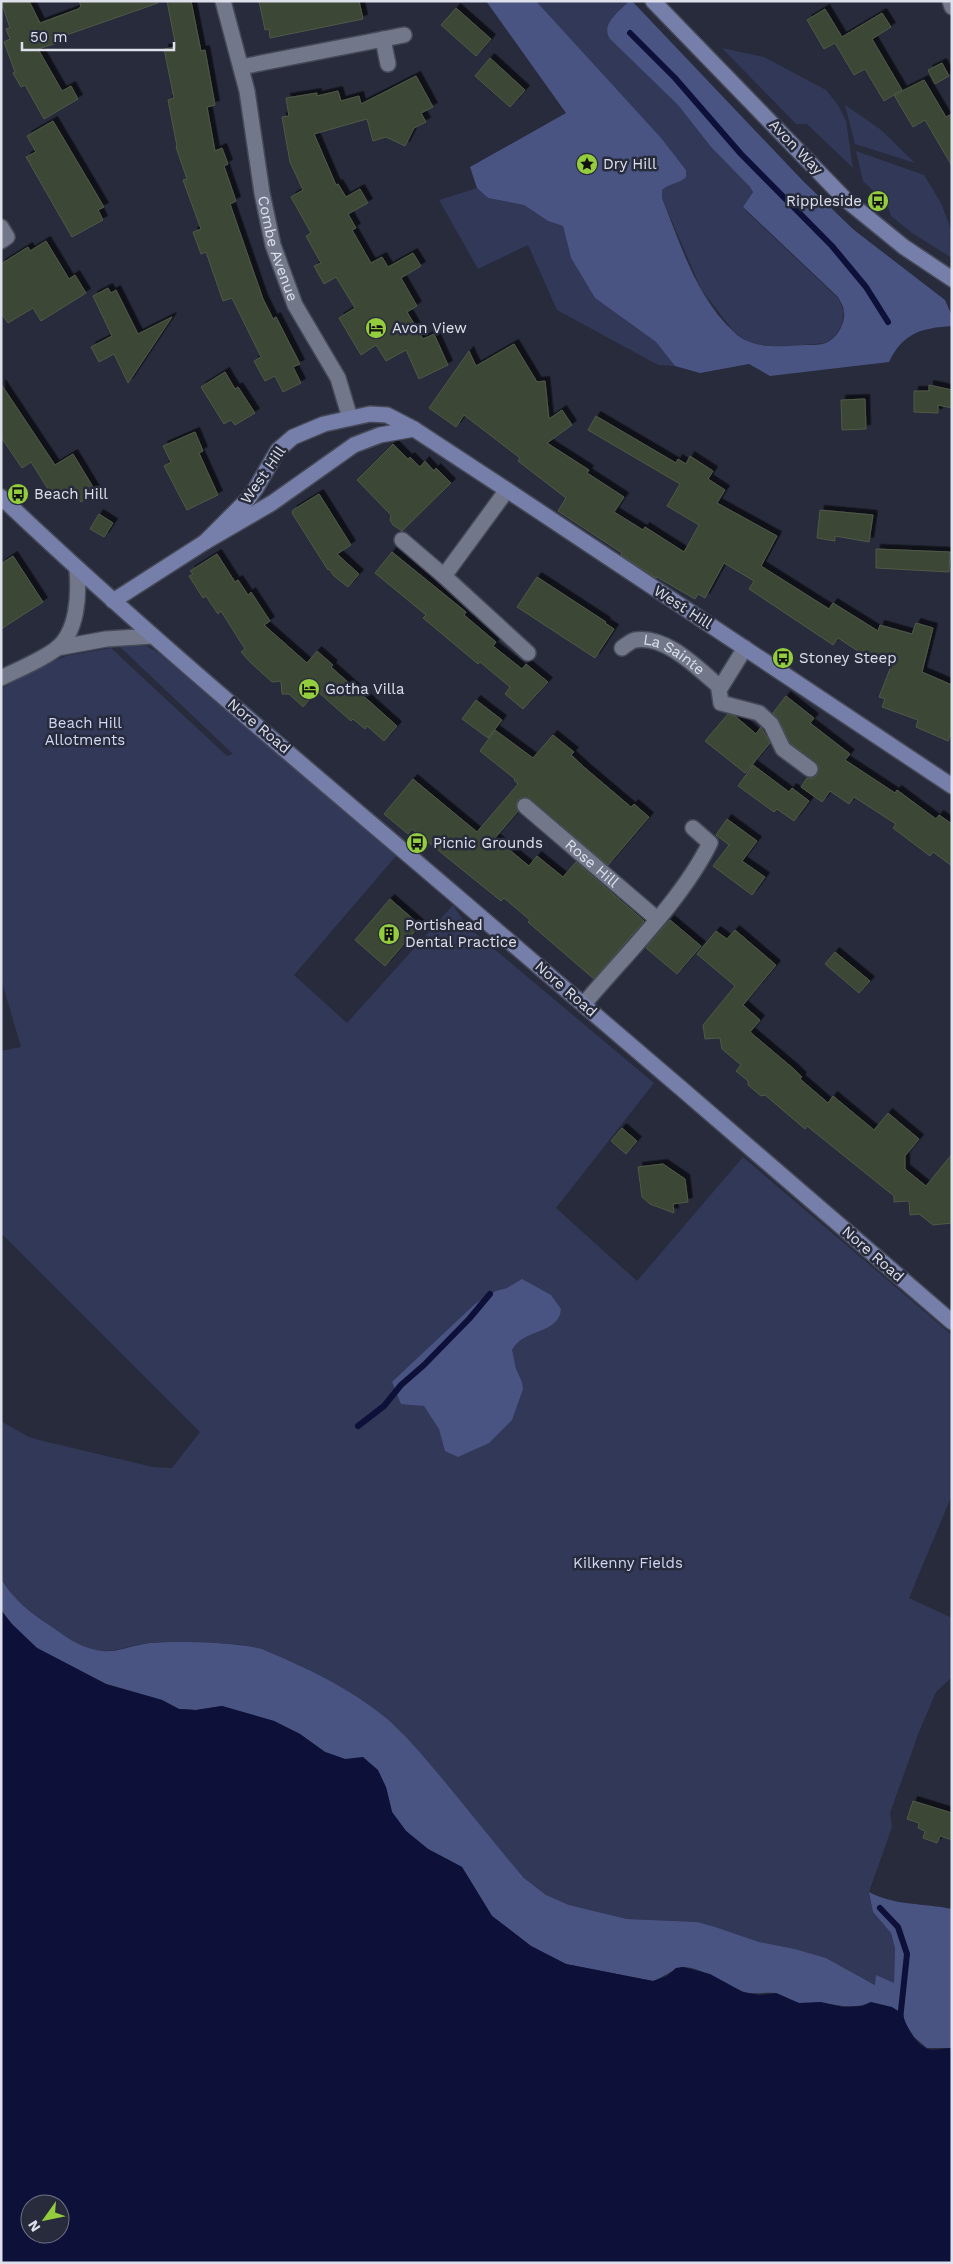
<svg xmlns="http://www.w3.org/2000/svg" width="953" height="2264" font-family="'Work Sans',sans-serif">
	<defs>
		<filter id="shadow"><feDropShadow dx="4.5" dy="-4.5" stdDeviation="0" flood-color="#0009"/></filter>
	</defs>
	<rect width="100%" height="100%" fill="#272b3b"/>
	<g fill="#323857">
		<path d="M536,1H629C617,14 601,22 610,39L678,105L711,147L750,187L753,192L743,207L748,213L838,298L844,311L842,325L834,337L826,343L781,347L751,344L734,332L701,289L662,198V190L666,186L683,180L686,170L660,138Z"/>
		<path d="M722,48L764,57L826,90L838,105L846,121L853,168L807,124H796Z"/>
		<path d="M845,105L880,129L915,163L855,144Z"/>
		<path d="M856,151L924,175L941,203L952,232V258L912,233L891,216L887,204L863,181Z"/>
		<path d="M477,188L488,198L524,205L548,221L563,226L571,258L595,298L656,342L675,366L658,365L557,310L528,245L478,269L439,200Z"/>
		<path d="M119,646H147L160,654L396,856L294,975L347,1023L453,905L468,927L654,1083L556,1208L637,1281L743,1157L952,1335V1495L909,1598L952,1618V1677L936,1692L919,1732L890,1813L892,1827L869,1892L873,1912L891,1933L895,1948L894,1984L876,1985L826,1958L795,1949L759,1942L697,1922L627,1919L569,1905L546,1895L524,1878L400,1731C370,1702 283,1650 242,1645C216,1642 174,1641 148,1643C131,1645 117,1652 99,1651C78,1649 34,1618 19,1603C12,1596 6,1587 1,1579V1421L29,1437L43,1441L153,1467L172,1468L200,1432L1,1233V1051L21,1047L1,979V689L34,670L66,656L111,648L227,756L233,754Z"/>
	</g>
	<g fill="#4a5483">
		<path d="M486,1H536L661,138L686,170V177C680,184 669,183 662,190V198C681,245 696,297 734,332C753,351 783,346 807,345C813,345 820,345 826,343C837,338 846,323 844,311C844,307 840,301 838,297L743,207L753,192L750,187L711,147L678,105L610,39C600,24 619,12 629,1H632L804,182L854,230L945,300L952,316V326C921,328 903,333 889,362L770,376L749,364L700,373L675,366L656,342L595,298L571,258L563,226L548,221L524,205L488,198L477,188L470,167L566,113Z"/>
		<path d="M522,1279L551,1295L561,1309C559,1335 523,1328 512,1350L516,1369L522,1382L523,1389L512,1420L489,1443L458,1457L445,1451L439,1429L424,1406L401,1404L392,1382L475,1304L496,1291L507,1288Z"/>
		<path d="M1,1579C14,1600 29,1612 49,1625C65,1636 77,1646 96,1650C113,1654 127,1647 144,1644C164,1640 246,1642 264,1650C305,1667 351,1689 386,1718C406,1735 423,1756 440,1776C468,1810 495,1844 524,1878L546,1895L569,1905L627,1919L697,1922L715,1927L759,1942L795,1949L826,1958L875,1985L876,1975L894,1983L895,1948L891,1933L873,1912L869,1892C895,1906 924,1903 952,1909V2048H927L914,2037L904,2021L871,2002C854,2010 840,2005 822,2003C815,2002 807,2004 799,2003C791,2001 782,1994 774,1993C764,1992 755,1995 744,1992C723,1985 707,1969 684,1967C678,1966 662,1978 653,1981L566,1964L531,1946L492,1916L462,1867L428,1849L406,1831L392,1812L386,1787L345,1759L325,1752L300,1734L274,1721L222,1706L196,1710L179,1709L162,1700L106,1684L37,1648L12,1625L1,1610Z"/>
	</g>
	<path fill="#0d1038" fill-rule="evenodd" d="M1,1610L12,1624L37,1648L106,1684L162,1700L179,1709L196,1710L222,1706L274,1721L300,1734L325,1752L345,1759L363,1757L378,1770L386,1787L392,1812L406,1831L428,1849L462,1867L492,1916L531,1946L566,1964L653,1981L667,1976L676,1968L683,1967L710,1974L743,1992L759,1995L776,1993L799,2003L821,2002L843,2007L863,2006L871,2002L892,2007L903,2014C905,2025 916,2045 928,2049C935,2051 944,2048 952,2048V2263H1ZM30,2204H60V2234H30Z"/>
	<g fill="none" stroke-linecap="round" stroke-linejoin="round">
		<g stroke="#0d1038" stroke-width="6">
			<path d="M630,33L675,78L741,154L832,246L866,287L888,322"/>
			<path d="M358,1426L384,1406L401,1385L424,1365L469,1319L490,1294"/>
			<path d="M880,1908L898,1927L907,1954L900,2020"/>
		</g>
	</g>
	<g fill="#3d4635" stroke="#505947" filter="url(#shadow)">
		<path d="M1,1H29L40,23L78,9L81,6L79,1H157L158,3L55,39L57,43L38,49L62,91L71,86L78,99L44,119L25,85L21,87L13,73L15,72L4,42L10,39L6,29L10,28Z"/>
		<path d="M167,1H191L201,51L205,50L215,105L207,107L215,151L222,148L228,164L224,166L236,201L230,204L263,299L273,319L276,317L300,364L293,367L301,383L283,392L275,376L265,381L254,361L261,357L232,298L223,301L206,252L201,254L193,232L201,229L183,180L187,179L176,147L177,146L168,100L174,98L164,49L176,47Z"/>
		<path d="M259,1H359L363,19L270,38L269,29L265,30Z"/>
		<path d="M456,8L491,39L476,56L441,25Z"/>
		<path d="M825,9L842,37L882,13L891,27L872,39L902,90L884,101L865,69L854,75L835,43L824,49L807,20Z"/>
		<path d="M490,58L525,90L510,107L475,76Z"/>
		<path d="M942,63L949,76L935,84L928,70Z"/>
		<path d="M416,76L433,107L421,113L426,122L414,128L405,146L386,137L373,141L367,119L314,134L336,185L338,184L346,197L360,189L368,203L348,214L356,228L352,230L371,263L382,257L388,267L413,253L421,266L401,278L417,306L407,312L423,339L434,334L448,365L419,379L406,350L386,361L376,345L361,355L339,318L355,308L336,277L324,284L314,266L321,263L306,236L311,233L291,197L303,190L290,162L282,117L289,116L286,98L317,93V96L338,91L341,101L359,96L361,104Z"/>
		<path d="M924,80L946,117L952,114V166L925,120L913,127L894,95Z"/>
		<path d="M53,121L104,207L98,210L103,220L72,237L26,157L36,152L27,136Z"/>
		<path d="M46,241L69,279L75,275L86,293L41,321L33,308L8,323L1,313V264L28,247L30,251Z"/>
		<path d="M108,288L111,293L116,290L138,334L172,317L128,383L114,354L99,362L91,347L112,336L93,296Z"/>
		<path d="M514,344L537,382L545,381L549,419L562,410L572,425L547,443L589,470L587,473L624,497L614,512L643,530L645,527L684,552L699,525L667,506L680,484L588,430L596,416L676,463L678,459L686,464L690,456L713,471L708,479L725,490L717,503L777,536L761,566L829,609L833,603L878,631L880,625L912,634L916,623L933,628L922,672L952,685V732L948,741L916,727L918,720L882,707L885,699L879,697L892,664L867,657L838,638L833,645L749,589L754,581L724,563L705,598L698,594L695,599L657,577L656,578L621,555L622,553L558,511L566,498L518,461L520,458L464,415L456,427L429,408L469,351L476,366Z"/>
		<path d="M225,372L235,389L238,387L255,413L235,425L231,420L224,424L201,387Z"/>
		<path d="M1,384L55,465L73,454L96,492L81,502L77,496L72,499L69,495L59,501L56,495L53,497L31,462L22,468L1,437Z"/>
		<path d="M929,385L952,390V408L938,405V413L914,412V391H929Z"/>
		<path d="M865,399L866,429L842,430L841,400Z"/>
		<path d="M195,432L203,451L199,453L218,495L187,510L164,466L171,462L163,446Z"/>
		<path d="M393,444L408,459L410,457L420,467L425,461L434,471L436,468L451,483L402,531L393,525L390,520L391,515L357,480Z"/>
		<path d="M319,494L351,545L337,554L359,574L348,587L334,576L329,569L328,570L292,513L293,510Z"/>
		<path d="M820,510L873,515L869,542L835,536V541L817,538Z"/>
		<path d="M99,514L113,523L104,537L90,529Z"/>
		<path d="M876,549L950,552L949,572L876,568Z"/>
		<path d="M392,552L466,612L464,615L496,642L493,646L522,669L526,664L548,682L523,709L505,694L510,687L480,662L478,664L423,618L426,615L375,573Z"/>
		<path d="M217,554L235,582L238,580L248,595L251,592L270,621L264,625L307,663L317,651L333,665L331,667L397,726L384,741L367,726L365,729L353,719L351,721L317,691L303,707L289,694H282L281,681L272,682L250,662L241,652L245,649L221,611L218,614L206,596L203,598L189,576L193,574L190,571Z"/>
		<path d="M13,556L43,602L1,629V564Z"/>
		<path d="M537,577L606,622L605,623L614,629L595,658L517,607Z"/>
		<path d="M786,696L814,718L810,723L850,754L845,760L895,793L897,790L936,819L939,815L952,824V866L933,852L930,856L893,828L896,824L854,797L849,804L830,791L822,802L801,787L807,778H813L817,775L819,766L790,743L779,720L773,713Z"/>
		<path d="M476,700L502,720L488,738L462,719Z"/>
		<path d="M728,714L735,716L756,734L761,727L770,743L745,773L705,741Z"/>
		<path d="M495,730L533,758L553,735L574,752L571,755L585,768L631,807L634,804L649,817L608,865L527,797L518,800L516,805L518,811L495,838L529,866L537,856L563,877L576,862L644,921L594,979L528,922L530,920L504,898L501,901L412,829L408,834L384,814L413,779L477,832L518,784L514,780L515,779L480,751Z"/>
		<path d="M753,765L789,792L792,788L809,801L794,821L777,809L774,812L738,786Z"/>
		<path d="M727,819L757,841L742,861L765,877L752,895L713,866L729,845L716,835Z"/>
		<path d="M390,899L420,925L385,966L355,940Z"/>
		<path d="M670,920L701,946L677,974L646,948Z"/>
		<path d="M735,930L776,965L743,1005L760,1020L750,1032L795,1070L802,1077L800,1079L828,1103L833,1096L874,1130L888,1113L919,1139L905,1156V1169L926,1186L952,1154V1223L933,1225L919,1214L910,1215L909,1201L894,1202V1196L807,1126L805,1129L765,1095L761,1096L748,1085V1081L736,1071L741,1065L722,1049L720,1038L705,1039L703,1025L735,986L697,954L716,931L727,939Z"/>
		<path d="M835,952L870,981L859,993L825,964Z"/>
		<path d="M622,1128L637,1141L626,1154L611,1141Z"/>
		<path d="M663,1164L685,1179L688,1202L673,1204L674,1213L650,1204L642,1197L638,1167Z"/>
		<path d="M913,1801L952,1813V1840L940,1836L937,1843L923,1838L925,1831L918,1828L919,1823L907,1819Z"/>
	</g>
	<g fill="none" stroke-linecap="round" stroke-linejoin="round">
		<g stroke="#464957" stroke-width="18">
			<g id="street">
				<path id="s1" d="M223,1L247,91L262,193L273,245L295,305L338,378L350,418"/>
				<path d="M950,1L952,7"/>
				<path d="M383,39L388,64"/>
				<path d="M241,67L404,35"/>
				<path d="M1,227L7,237L1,241"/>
				<path d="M402,540L444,576L528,653"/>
				<path d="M444,576L507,490"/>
				<path d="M57,648L106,639L153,636"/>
				<path id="s2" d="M622,648C626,645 631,641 635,640C667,635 698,669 720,687"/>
				<path d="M745,648L719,690L721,703L759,713L771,724L783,749L810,769"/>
				<path d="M1,678C19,669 40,661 56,649C78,632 79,594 77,570"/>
				<path id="s3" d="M525,806L657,919"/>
				<path d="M584,1004C625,955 682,900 710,843L693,828"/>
			</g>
		</g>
		<g stroke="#464957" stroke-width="18">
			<g id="secondary">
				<path d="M653,1L845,199L904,247L952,279"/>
				<path d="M1,497C146,635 301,763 453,893C620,1035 786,1179 952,1322"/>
				<path d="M205,542L248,499L256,488L278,450L293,437L324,424L370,414L387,415L414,429L507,490L952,786"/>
				<path d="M113,601L205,542L272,503L354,445L380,435L414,429"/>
			</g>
		</g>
		<use href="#street" stroke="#72778a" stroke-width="15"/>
		<use href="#secondary" stroke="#767faa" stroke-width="15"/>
	</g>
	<defs>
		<g id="sight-disc" transform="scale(1.125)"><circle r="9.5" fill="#93cc3d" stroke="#272b3b"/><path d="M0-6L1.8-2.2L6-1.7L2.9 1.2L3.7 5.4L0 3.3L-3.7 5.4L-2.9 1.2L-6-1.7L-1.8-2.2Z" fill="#111"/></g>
		<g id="bus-disc" transform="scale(1.125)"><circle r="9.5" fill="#93cc3d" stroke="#272b3b"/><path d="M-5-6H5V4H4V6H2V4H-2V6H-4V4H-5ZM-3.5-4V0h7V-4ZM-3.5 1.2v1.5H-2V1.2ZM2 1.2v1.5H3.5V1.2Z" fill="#111"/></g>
		<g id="hotel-disc" transform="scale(1.125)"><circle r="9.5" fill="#93cc3d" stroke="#272b3b"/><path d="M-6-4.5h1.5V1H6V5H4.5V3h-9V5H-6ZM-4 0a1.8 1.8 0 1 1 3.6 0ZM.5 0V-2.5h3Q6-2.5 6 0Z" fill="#111"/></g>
		<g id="building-disc" transform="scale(1.125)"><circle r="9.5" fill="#93cc3d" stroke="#272b3b"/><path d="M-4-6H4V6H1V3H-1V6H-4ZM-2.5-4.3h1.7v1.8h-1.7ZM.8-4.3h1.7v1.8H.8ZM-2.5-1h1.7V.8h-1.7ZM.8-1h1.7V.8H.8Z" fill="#111"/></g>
	</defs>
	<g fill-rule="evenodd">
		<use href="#sight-disc" x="587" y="164"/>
		<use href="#bus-disc" x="878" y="201"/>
		<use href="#hotel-disc" x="376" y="328"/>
		<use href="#bus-disc" x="18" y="494"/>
		<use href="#bus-disc" x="783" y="658"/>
		<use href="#hotel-disc" x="309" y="689"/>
		<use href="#bus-disc" x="417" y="843"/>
		<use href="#building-disc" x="389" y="934"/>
	</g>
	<g text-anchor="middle" stroke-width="5" stroke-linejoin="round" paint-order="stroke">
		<g font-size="15" fill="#dee1ec" stroke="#272b3b">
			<text transform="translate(796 147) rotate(46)" y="5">Avon Way</text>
			<text dy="5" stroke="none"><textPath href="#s1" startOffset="254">Combe Avenue</textPath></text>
			<text transform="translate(263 475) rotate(-55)" y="5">West Hill</text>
			<text transform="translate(683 607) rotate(33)" y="5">West Hill</text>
			<text dy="5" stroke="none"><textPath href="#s2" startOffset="58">La Sainte</textPath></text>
			<text transform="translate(259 726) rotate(40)" y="5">Nore Road</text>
			<text dy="5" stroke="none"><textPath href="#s3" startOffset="88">Rose Hill</textPath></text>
			<text transform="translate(566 989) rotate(41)" y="5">Nore Road</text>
			<text transform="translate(873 1254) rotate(41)" y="5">Nore Road</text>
		</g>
		<g font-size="15" fill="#dee1ec" stroke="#272b3b" text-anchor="start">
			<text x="603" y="169">Dry Hill</text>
			<text x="862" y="206" text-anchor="end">Rippleside</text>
			<text x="392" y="333">Avon View</text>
			<text x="34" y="499">Beach Hill</text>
			<text x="799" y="663">Stoney Steep</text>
			<text x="325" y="694">Gotha Villa</text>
			<text x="433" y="848">Picnic Grounds</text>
			<text x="405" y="930">Portishead<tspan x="405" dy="17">Dental Practice</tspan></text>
		</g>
		<g font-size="15" fill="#d0d8f7" stroke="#272b3b">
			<text x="85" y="728">Beach Hill<tspan x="85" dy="17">Allotments</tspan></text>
			<text x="628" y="1568">Kilkenny Fields</text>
		</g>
	</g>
	<rect width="953" height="2264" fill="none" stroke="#dee1ec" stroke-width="5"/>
	<g transform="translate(45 2219) rotate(237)"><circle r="24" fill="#272b3b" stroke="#707482"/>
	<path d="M0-4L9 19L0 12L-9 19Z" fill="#93cc3d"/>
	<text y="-8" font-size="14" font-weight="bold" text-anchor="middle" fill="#dee1ec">N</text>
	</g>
	<path d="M22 42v8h152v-8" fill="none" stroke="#dee1ec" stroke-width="2.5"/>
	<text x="30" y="42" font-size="15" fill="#dee1ec" stroke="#272b3b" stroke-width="4" paint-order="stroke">50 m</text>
</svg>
